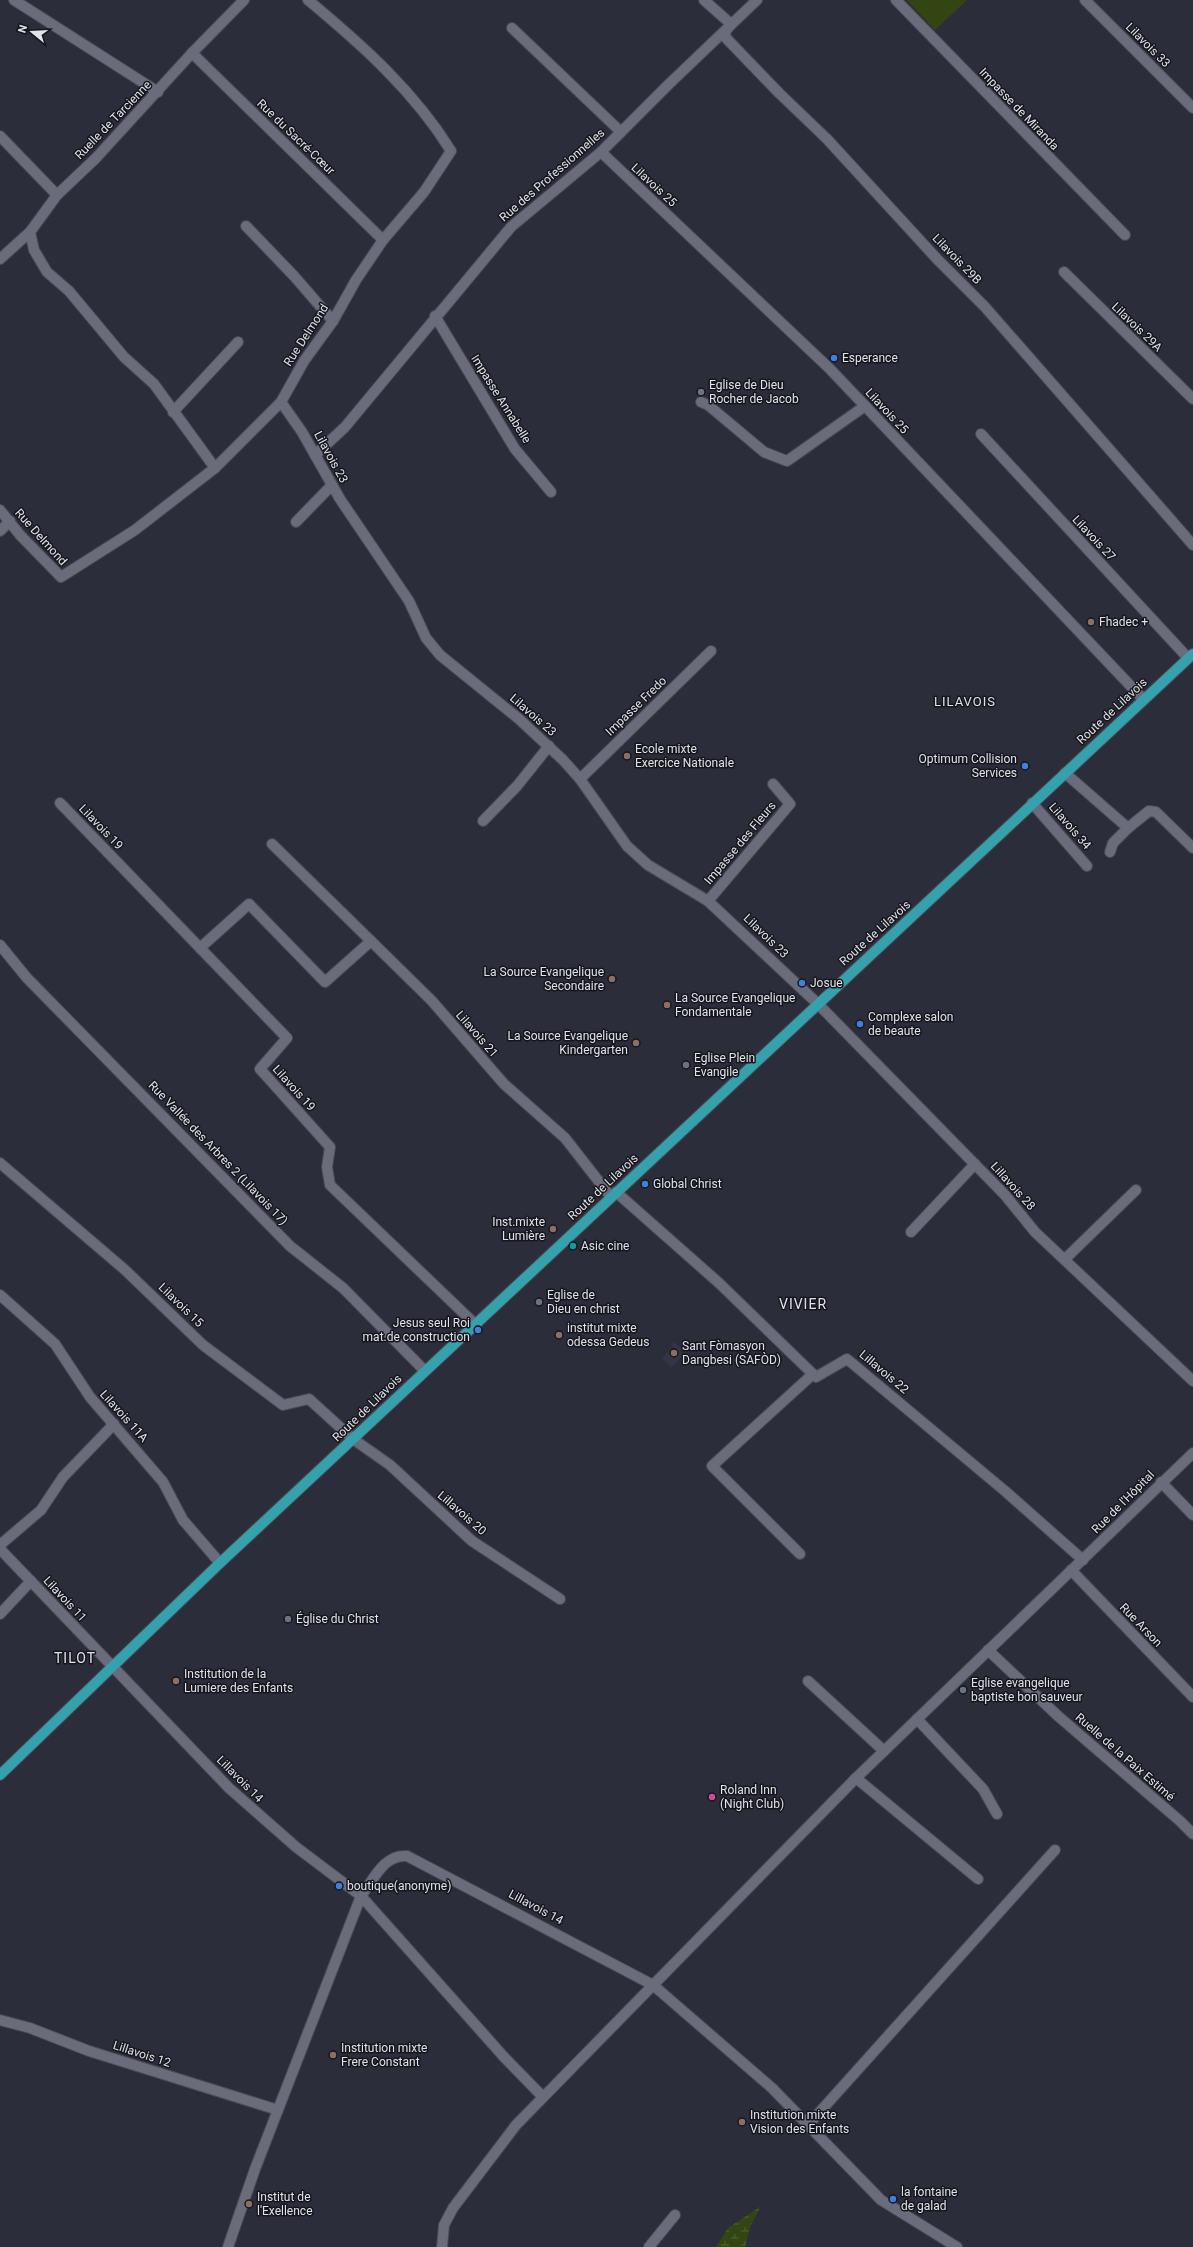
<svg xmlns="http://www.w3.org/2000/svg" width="1193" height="2247" font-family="Roboto,sans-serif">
	<defs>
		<pattern id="wetland-marsh" width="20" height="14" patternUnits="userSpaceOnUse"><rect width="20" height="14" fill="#334611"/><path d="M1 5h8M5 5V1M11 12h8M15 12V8" fill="none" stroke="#506034"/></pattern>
	</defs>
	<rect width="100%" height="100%" fill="#2c2d3a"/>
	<path fill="#333447" d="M674,1342L682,1349L680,1351L683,1355L671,1368L662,1358L673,1347L671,1345Z"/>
	<path fill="url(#wetland-marsh)" d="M761,2206L750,2227L745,2247H716L728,2228Z"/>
	<path fill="#334611" d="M907,0H967L935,30Z"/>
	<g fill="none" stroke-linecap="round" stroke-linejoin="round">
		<g stroke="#4a4a55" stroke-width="12">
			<g id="minor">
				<path d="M14,0L158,92"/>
				<path d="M704,0L731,24L725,32L726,38L779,93L827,139L937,259L985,307L1193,545"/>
				<path d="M896,0L1125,235"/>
				<path d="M1085,0L1193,108"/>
				<path d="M512,28L621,132"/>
				<path d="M192,53L383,240"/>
				<path d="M0,136L57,195"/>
				<path d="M601,152L830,369L1143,699"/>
				<path d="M246,226L294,276L333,321"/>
				<path d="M30,232L34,250L47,272L69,291L124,357L154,384L215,468"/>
				<path d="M0,259L30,232L57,195L96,158L192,53L244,0"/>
				<path d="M1064,272L1193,399"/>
				<path d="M435,316L515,449L551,492"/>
				<path d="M281,402L302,432L340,499L409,601L426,638L440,655L519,719L563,760L580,779L627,846L648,865L708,901L818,1004L1005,1195L1035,1232L1193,1381"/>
				<path d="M701,402L708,405L764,452L787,461L865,406"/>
				<path d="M173,412L238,342"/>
				<path d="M981,434L1188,658"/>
				<path d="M315,455L345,427L511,227L601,152L669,84L757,0"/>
				<path d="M0,510L20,535L61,577L135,530L215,468L281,402L304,361L333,321L356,280L383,240L424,192L451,151C414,91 362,45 308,0"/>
				<path d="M296,522L332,485"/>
				<path d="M0,531L10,521"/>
				<path d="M1065,773L1128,828L1149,811L1156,812L1193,848"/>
				<path d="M580,779L711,651"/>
				<path d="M60,803L287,1038L260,1069L330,1147L327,1167L330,1185L476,1325"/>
				<path d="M1032,803L1087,866"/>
				<path d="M483,821L517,786L549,746"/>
				<path d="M272,844L371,941"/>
				<path d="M1110,852L1113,843L1128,828"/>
				<path d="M708,901L790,804L773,784"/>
				<path d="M0,945L27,978L290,1246L343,1288L425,1371"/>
				<path d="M200,948L249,904L325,982L371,941L432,1001L504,1084L565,1138L611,1197"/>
				<path d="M0,1163L124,1269L203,1345L283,1405L309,1399L353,1439L390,1465L472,1541L560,1599"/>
				<path d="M616,1192L719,1283L816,1377L847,1359L1005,1491L1083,1560"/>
				<path d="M911,1232L975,1164"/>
				<path d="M1065,1259L1136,1190"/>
				<path d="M0,1295L55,1344L90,1397L163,1482L183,1520L220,1563"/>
				<path d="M1161,1482L1193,1515"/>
				<path d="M0,1545L41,1510L63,1477L114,1424"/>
				<path d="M0,1549L229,1788L296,1847L361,1896C374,1879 384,1854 407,1856L653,1985L772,2088L881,2200L957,2247"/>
				<path d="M800,1554L712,1466L813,1374"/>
				<path d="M1071,1570L1193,1697"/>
				<path d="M0,1614L31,1581"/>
				<path d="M988,1650L1058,1716L1180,1821L1193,1834"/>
				<path d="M808,1681L884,1751"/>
				<path d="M917,1719L983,1789L997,1814"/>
				<path d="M856,1778L978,1879"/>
				<path d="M0,2020L30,2028L89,2051L278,2110"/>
				<path d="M808,2125L1055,1850"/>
				<path d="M228,2247L255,2169L361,1896L504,2057L543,2097"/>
				<path d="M442,2247L444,2225L453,2208L516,2125L856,1778L1193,1453"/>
				<path d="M649,2247L675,2215"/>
			</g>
		</g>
		<g stroke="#4a4a55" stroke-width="12">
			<path id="major" d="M0,1775L220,1563L1193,654"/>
		</g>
		<use href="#minor" stroke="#6b6c7b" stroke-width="10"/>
		<use href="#major" stroke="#34a1ad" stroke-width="10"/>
	</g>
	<g fill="#3f7fe0" stroke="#15161c" stroke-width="1.5">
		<circle cx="834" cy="358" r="4"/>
		<circle cx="1025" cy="766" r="4"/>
		<circle cx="802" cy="983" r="4"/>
		<circle cx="860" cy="1024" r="4"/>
		<circle cx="645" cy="1184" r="4"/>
		<circle cx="478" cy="1330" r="4"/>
		<circle cx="339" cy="1886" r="4"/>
		<circle cx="893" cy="2199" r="4"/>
	</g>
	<g fill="#6b7280" stroke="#15161c" stroke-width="1.5">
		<circle cx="701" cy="392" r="4"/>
		<circle cx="686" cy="1065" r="4"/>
		<circle cx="539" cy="1302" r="4"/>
		<circle cx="288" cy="1619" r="4"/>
		<circle cx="963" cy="1690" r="4"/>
	</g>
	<g fill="#8d6e63" stroke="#15161c" stroke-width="1.5">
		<circle cx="1091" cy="622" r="4"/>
		<circle cx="627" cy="756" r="4"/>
		<circle cx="612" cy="979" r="4"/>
		<circle cx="667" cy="1005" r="4"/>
		<circle cx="636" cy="1043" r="4"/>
		<circle cx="553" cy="1229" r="4"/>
		<circle cx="559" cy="1335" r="4"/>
		<circle cx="674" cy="1353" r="4"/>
		<circle cx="176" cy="1681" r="4"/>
		<circle cx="333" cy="2055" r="4"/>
		<circle cx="742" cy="2122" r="4"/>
		<circle cx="249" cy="2204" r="4"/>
	</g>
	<circle fill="#0f9aa8" stroke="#15161c" stroke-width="1.5" cx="573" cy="1246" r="4"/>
	<circle fill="#d1479c" stroke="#15161c" stroke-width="1.5" cx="712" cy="1797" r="4"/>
	<g text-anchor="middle" stroke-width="3" stroke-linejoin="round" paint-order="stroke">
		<g font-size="12" fill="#e1e2ea" stroke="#15161c">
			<text transform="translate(1148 45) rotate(45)" y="4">Lilavois 33</text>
			<text transform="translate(1019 109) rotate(46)" y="4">Impasse de Miranda</text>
			<text transform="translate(113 120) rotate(-46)" y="4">Ruelle de Tarcienne</text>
			<text transform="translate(296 137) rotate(44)" y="4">Rue du Sacré-Cœur</text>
			<text transform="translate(552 175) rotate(-41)" y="4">Rue des Professionnelles</text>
			<text transform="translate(654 185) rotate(43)" y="4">Lilavois 25</text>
			<text transform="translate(957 259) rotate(46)" y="4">Lilavois 29B</text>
			<text transform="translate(1137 327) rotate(44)" y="4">Lilavois 29A</text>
			<text transform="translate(306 335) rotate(-57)" y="4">Rue Delmond</text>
			<text transform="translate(501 399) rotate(58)" y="4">Impasse Annabelle</text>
			<text transform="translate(887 411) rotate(47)" y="4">Lilavois 25</text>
			<text transform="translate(331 457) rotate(61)" y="4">Lilavois 23</text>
			<text transform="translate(41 537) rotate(48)" y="4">Rue Delmond</text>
			<text transform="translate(1094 538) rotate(47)" y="4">Lilavois 27</text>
			<text transform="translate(636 706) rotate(-44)" y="4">Impasse Fredo</text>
			<text transform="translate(1112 711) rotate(-43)" y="4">Route de Lilavois</text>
			<text transform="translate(533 715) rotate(41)" y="4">Lilavois 23</text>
			<text transform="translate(1070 826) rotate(49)" y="4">Lilavois 34</text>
			<text transform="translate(101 827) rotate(46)" y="4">Lilavois 19</text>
			<text transform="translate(740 843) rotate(-50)" y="4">Impasse des Fleurs</text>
			<text transform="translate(875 933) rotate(-42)" y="4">Route de Lilavois</text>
			<text transform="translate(766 936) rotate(44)" y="4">Lilavois 23</text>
			<text transform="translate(477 1034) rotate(49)" y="4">Lilavois 21</text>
			<text transform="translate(294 1088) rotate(48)" y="4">Lilavois 19</text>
			<text transform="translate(218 1153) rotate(46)" y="4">Rue Vallée des Arbres 2 (Lilavois 17)</text>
			<text transform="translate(1013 1186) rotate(48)" y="4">Lillavois 28</text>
			<text transform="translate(603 1187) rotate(-43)" y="4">Route de Lilavois</text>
			<text transform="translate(181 1305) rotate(44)" y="4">Lilavois 15</text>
			<text transform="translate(884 1372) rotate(40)" y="4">Lillavois 22</text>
			<text transform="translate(367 1408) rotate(-44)" y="4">Route de Lilavois</text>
			<text transform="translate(124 1416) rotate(48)" y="4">Lilavois 11A</text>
			<text transform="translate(1123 1502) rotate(-45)" y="4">Rue de l'Hôpital</text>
			<text transform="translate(462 1513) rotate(41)" y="4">Lillavois 20</text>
			<text transform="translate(65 1599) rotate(47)" y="4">Lilavois 11</text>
			<text transform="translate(1141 1625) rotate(46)" y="4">Rue Arson</text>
			<text transform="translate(1125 1757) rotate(41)" y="4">Ruelle de la Paix Estimé</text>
			<text transform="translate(240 1779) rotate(45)" y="4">Lillavois 14</text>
			<text transform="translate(536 1907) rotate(28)" y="4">Lillavois 14</text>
			<text transform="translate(142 2054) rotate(18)" y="4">Lillavois 12</text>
		</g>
		<g font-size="12" fill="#e1e2ea" stroke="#15161c" text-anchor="start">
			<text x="842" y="362">Esperance</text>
			<text x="709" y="389">Eglise de Dieu<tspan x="709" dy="14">Rocher de Jacob</tspan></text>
			<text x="1099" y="626">Fhadec +</text>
			<text x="635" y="753">Ecole mixte<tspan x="635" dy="14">Exercice Nationale</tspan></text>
			<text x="1017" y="763" text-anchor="end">Optimum Collision<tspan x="1017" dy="14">Services</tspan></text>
			<text x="604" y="976" text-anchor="end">La Source Evangelique<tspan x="604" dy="14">Secondaire</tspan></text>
			<text x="810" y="987">Josue</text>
			<text x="675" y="1002">La Source Evangelique<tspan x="675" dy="14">Fondamentale</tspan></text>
			<text x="868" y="1021">Complexe salon<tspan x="868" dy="14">de beaute</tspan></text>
			<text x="628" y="1040" text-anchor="end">La Source Evangelique<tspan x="628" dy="14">Kindergarten</tspan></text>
			<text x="694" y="1062">Eglise Plein<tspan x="694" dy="14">Evangile</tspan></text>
			<text x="653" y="1188">Global Christ</text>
			<text x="545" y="1226" text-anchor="end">Inst.mixte<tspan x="545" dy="14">Lumière</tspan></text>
			<text x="581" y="1250">Asic cine</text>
			<text x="547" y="1299">Eglise de<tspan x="547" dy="14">Dieu en christ</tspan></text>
			<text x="470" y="1327" text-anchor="end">Jesus seul Roi<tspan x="470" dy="14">mat.de construction</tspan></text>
			<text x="567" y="1332">institut mixte<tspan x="567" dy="14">odessa Gedeus</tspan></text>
			<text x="682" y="1350">Sant Fòmasyon<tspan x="682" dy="14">Dangbesi (SAFÒD)</tspan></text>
			<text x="296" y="1623">Église du Christ</text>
			<text x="184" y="1678">Institution de la<tspan x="184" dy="14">Lumiere des Enfants</tspan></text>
			<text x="971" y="1687">Eglise evangelique<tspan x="971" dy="14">baptiste bon sauveur</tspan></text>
			<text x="720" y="1794">Roland Inn<tspan x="720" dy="14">(Night Club)</tspan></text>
			<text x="347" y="1890">boutique(anonyme)</text>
			<text x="341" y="2052">Institution mixte<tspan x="341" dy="14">Frere Constant</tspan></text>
			<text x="750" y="2119">Institution mixte<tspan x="750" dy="14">Vision des Enfants</tspan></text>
			<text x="901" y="2196">la fontaine<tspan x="901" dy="14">de galad</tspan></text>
			<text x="257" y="2201">Institut de<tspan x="257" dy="14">l'Exellence</tspan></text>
		</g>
		<g font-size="13" letter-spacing="1" fill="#e1e2ea" stroke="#15161c">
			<text x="965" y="706">LILAVOIS</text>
		</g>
		<g font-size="14" letter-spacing="1" fill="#e1e2ea" stroke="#15161c">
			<text x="803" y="1309">VIVIER</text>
			<text x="75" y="1663">TILOT</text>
		</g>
	</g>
	<g transform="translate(32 32) rotate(288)" stroke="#15161c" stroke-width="3" paint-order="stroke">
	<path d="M0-3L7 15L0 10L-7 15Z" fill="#e1e2ea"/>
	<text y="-6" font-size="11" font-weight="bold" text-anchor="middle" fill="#e1e2ea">N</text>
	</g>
</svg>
